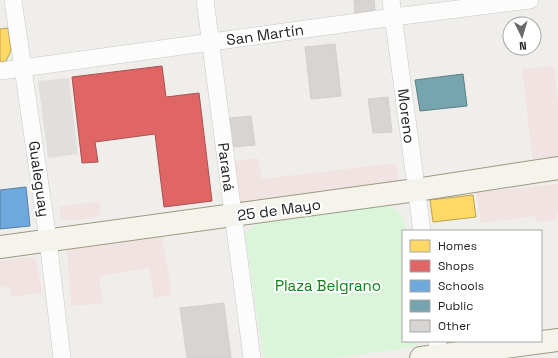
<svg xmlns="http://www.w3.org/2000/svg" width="558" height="358" font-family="'Space Grotesk',sans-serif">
	<rect width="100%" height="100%" fill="#f0eeeb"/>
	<g fill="#f1e3e1">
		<path d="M554,66L558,106V161L533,163L522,69Z"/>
		<path d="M258,158L262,179L396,163L399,185L238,204L231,162Z"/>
		<path d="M558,184V212L556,213L557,220L536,222L535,216L481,223L476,192Z"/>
		<path d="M99,201L101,216L66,221L61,218L59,207Z"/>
		<path d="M162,236L172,294L154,299L150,268L99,276L103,303L71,306L67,248Z"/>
		<path d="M30,257L37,260L42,293L11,297L9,286L0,288V261Z"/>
	</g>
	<path fill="#daf5da" d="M385,206C402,211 403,215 406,231H403V341H420V343L414,347L335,358H265L263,355L245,234L256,224Z"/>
	<path fill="#e0dfde" d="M69,78L78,154L48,158L38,81Z"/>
	<g fill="#ffd966" stroke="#bda252">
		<path d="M8,28L11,51L6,61L0,62V29Z"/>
		<path d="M473,195L476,217L433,222L430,200Z"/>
	</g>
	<path fill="#e06666" stroke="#a75252" d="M162,66L166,97L199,93L212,201L164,207L155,134L95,142L98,162L82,163L72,77Z"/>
	<path fill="#6fa8dc" stroke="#5880a4" d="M26,187L30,226L0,229V190Z"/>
	<path fill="#76a5af" stroke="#5d7e85" d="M463,74L467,106L420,111L415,80Z"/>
	<g fill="#d7d4d2" stroke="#d3d0cc">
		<path d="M354,0H374L375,10L355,13Z"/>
		<path d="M335,44L341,96L311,99L305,47Z"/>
		<path d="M388,97L392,132L373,133L368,99Z"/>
		<path d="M251,116L255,145L234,147L230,118Z"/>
		<path d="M224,303L231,358H187L180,308Z"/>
	</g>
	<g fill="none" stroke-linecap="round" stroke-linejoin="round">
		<g stroke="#c9c8c7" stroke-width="18">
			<g id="street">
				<path d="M13,0L48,240L62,358"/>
				<path d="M205,0L252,358"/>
				<path d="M391,0L422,231"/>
				<path d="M0,71L394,17L530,0"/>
				<path d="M437,341L440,358"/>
			</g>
		</g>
		<g stroke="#999a82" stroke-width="24">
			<g id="secondary">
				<path d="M0,247L416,190L558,168"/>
				<path d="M421,358L558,340"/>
			</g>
		</g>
		<use href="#street" stroke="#fdfcfc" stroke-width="17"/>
		<use href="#secondary" stroke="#f4f4ed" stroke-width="22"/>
	</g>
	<g text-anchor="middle" stroke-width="4" stroke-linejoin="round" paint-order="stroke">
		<g font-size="15" fill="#222" stroke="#fff">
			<text transform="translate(265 35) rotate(-8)" y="5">San Martín</text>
			<text transform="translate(406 116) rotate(83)" y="5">Moreno</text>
			<text transform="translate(226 167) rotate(83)" y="5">Paraná</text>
			<text transform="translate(39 179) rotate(82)" y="5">Gualeguay</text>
			<text transform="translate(279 210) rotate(-8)" y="5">25 de Mayo</text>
		</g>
		<g font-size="15" fill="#0c8416" stroke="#fff">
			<text x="328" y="291">Plaza Belgrano</text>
		</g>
	</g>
	<rect x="402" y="230" width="140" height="112" fill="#ffffff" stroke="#a7a7a7"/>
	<rect x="410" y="240" width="20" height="12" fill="#ffd966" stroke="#a7a7a7"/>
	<text x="438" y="250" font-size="12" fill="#222222">Homes</text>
	<rect x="410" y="260" width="20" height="12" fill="#e06666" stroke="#a7a7a7"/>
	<text x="438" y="270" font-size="12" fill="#222222">Shops</text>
	<rect x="410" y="280" width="20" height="12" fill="#6fa8dc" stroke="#a7a7a7"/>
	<text x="438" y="290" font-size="12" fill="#222222">Schools</text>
	<rect x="410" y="300" width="20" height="12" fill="#76a5af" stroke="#a7a7a7"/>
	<text x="438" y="310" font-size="12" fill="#222222">Public</text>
	<rect x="410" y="320" width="20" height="12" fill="#d7d4d2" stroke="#a7a7a7"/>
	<text x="438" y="330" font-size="12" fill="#222222">Other</text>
	<g transform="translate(522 36) rotate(175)"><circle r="19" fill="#ffffff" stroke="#a7a7a7"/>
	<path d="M0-3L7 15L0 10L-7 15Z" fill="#6a6968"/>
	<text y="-6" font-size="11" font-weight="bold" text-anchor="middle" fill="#222222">N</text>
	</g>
</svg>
